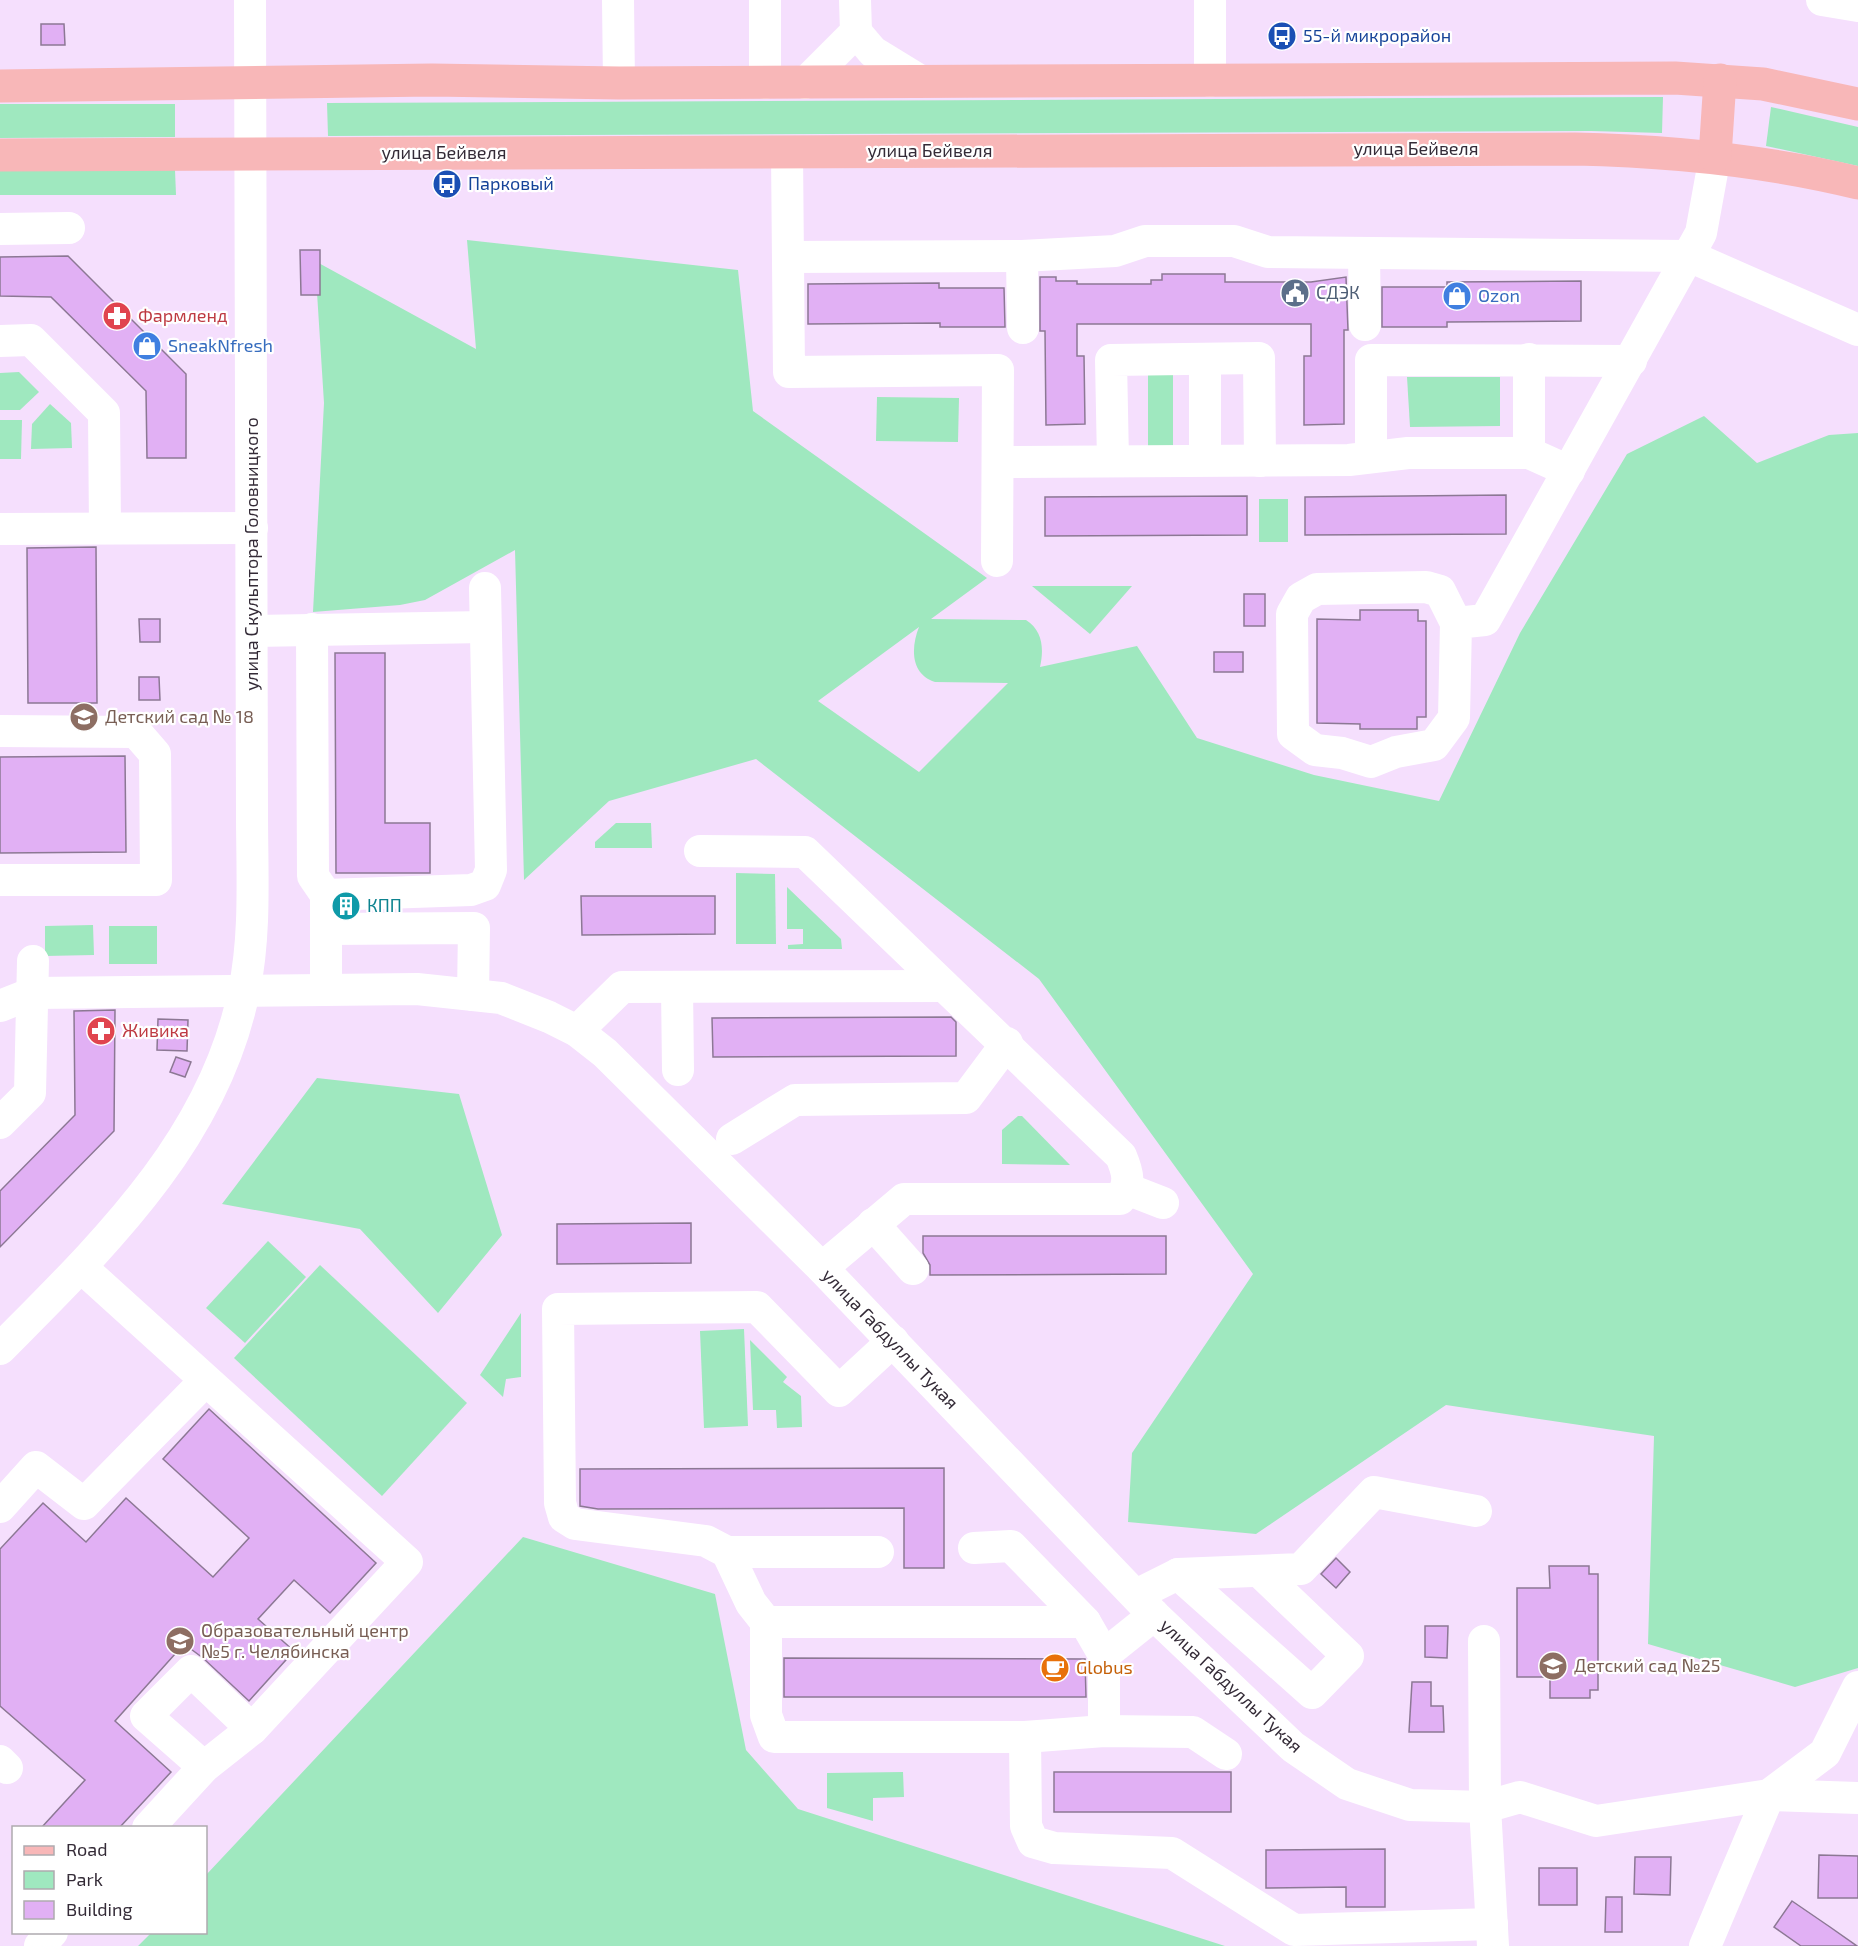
<svg xmlns="http://www.w3.org/2000/svg" width="1858" height="1946" font-family="'Exo 2',sans-serif">
	<rect width="100%" height="100%" fill="#f5dffd"/>
	<g fill="#9fe8bf" fill-rule="evenodd">
		<path d="M1663,97L1662,133L1591,131L328,136L327,103Z"/>
		<path d="M0,104H175V137L0,138Z"/>
		<path d="M1771,107L1858,127V166L1766,146Z"/>
		<path d="M175,170L176,195H0V171Z"/>
		<path d="M467,240L738,270L753,411L987,578L931,619L1026,620C1043,631 1044,649 1040,667L1137,646L1197,738L1314,775L1439,801L1520,633L1627,454L1704,416L1757,463L1829,435L1858,433V1668L1795,1687L1648,1644L1654,1436L1446,1405L1256,1534L1128,1522L1132,1453L1253,1274L1039,979L756,759L609,801L524,880L515,550L425,600L400,605L313,612L324,403L315,261L476,349ZM919,627C911,647 910,674 935,682L1008,683L919,772L818,701Z"/>
		<path d="M19,372L39,392L20,410H0V373Z"/>
		<rect x="1148" y="372" width="25" height="75"/>
		<path d="M1407,377H1500V426L1410,427Z"/>
		<path d="M877,397L959,398L958,442L876,441Z"/>
		<path d="M50,404L71,423L72,448L31,449L32,424Z"/>
		<path d="M0,420H22L21,459H0Z"/>
		<rect x="1259" y="499" width="29" height="43"/>
		<path d="M1032,586H1132L1090,634Z"/>
		<path d="M616,823H651L652,848H595V842Z"/>
		<path d="M736,873L775,874L776,944H736Z"/>
		<path d="M787,887L841,939L842,949H788V945L803,944V929H787Z"/>
		<path d="M93,925L94,955L45,956V926Z"/>
		<path d="M157,926V964H109V926Z"/>
		<path d="M317,1078L459,1094L502,1235L438,1313L360,1229L222,1204Z"/>
		<path d="M1018,1116H1022L1070,1165L1002,1164V1130Z"/>
		<path d="M268,1241L306,1277L245,1343L206,1308Z"/>
		<path d="M320,1265L467,1403L382,1496L234,1358Z"/>
		<path d="M521,1313V1377L506,1379L503,1397L480,1375Z"/>
		<path d="M744,1329L748,1426L704,1428L700,1331Z"/>
		<path d="M750,1340L787,1377L783,1382L801,1396L802,1427L777,1428L776,1410H753Z"/>
		<path d="M523,1537L715,1594L746,1750L798,1809L1225,1946H138L151,1933L206,1932V1875Z"/>
		<path d="M903,1772L904,1797L873,1798V1821L827,1808V1773Z"/>
	</g>
	<g fill="#e1b0f4" stroke="#8c7894" stroke-width="1.5">
		<path d="M41,24H64L65,45H41Z"/>
		<path d="M300,250H320V295H301Z"/>
		<path d="M68,256L186,374V458H147L146,391L51,297L0,296V257Z"/>
		<path d="M1162,274H1225V282H1311L1346,277L1348,330H1344V424L1304,425V356H1311V324H1077V356H1084L1085,424L1046,425L1045,331H1040V277H1056V281H1077V284H1151V280H1162Z"/>
		<path d="M1581,281V321L1447,322V327H1382V287H1447V282Z"/>
		<path d="M939,283V288H1004L1005,327H940V323L808,324V284Z"/>
		<path d="M1506,495V534L1305,535V497Z"/>
		<path d="M1247,496V535L1045,536V497Z"/>
		<path d="M96,547L97,703H28L27,548Z"/>
		<rect x="1244" y="594" width="21" height="32"/>
		<path d="M1360,610H1418V621H1426V717H1417V729H1360V724L1317,723V619L1360,620Z"/>
		<path d="M139,619H160V642H140Z"/>
		<rect x="1214" y="652" width="29" height="20"/>
		<path d="M335,653H385V823H430V873H336Z"/>
		<path d="M139,677H159L160,700H139Z"/>
		<path d="M125,756L126,852L0,853V757Z"/>
		<path d="M581,896H715V934L582,935Z"/>
		<path d="M115,1010L114,1131L0,1247V1191L75,1115L74,1011Z"/>
		<path d="M951,1017L956,1022V1056L713,1057L712,1018Z"/>
		<path d="M158,1019L188,1020L187,1051L157,1050Z"/>
		<path d="M176,1057L191,1062L185,1077L170,1072Z"/>
		<path d="M691,1223V1263L557,1264V1224Z"/>
		<path d="M923,1236H1166V1274L930,1275V1265L923,1253Z"/>
		<path d="M209,1409L376,1563L330,1613L294,1580L258,1619L294,1651L249,1701L203,1658L184,1644L115,1721L171,1772L120,1827H42L85,1780L0,1706V1549L43,1503L86,1542L126,1498L213,1577L249,1538L163,1459Z"/>
		<path d="M944,1468V1568H904V1508L598,1509L580,1506V1469Z"/>
		<path d="M1336,1558L1350,1572L1336,1588L1321,1574Z"/>
		<path d="M1549,1566H1589V1574H1598V1690H1590V1698H1550V1677H1517V1588H1550Z"/>
		<path d="M1425,1626H1448L1447,1658L1425,1657Z"/>
		<path d="M784,1658L1085,1659L1086,1697H784Z"/>
		<path d="M1412,1682H1431V1706H1443L1444,1732H1409Z"/>
		<rect x="1054" y="1772" width="177" height="40"/>
		<path d="M1385,1849V1907H1346V1887L1266,1888V1850Z"/>
		<path d="M1819,1855L1858,1856V1898H1818Z"/>
		<path d="M1635,1857H1671L1670,1895L1634,1894Z"/>
		<rect x="1539" y="1868" width="38" height="37"/>
		<path d="M1606,1897H1622V1932H1605Z"/>
		<path d="M1792,1901L1830,1927L1857,1946H1801L1774,1927Z"/>
	</g>
	<g fill="none" stroke-linecap="round" stroke-linejoin="round">
		<g stroke="#fff" stroke-width="32">
			<path d="M618,0L619,83"/>
			<path d="M1822,0L1858,6"/>
			<path d="M856,32L873,52L922,82"/>
			<path d="M1210,81V0"/>
			<path d="M765,83V0"/>
			<path d="M805,83L856,32L855,0"/>
			<path d="M787,152L789,372L998,370L997,561"/>
			<path d="M0,229L69,228"/>
			<path d="M1364,255L1365,325"/>
			<path d="M1022,256L1023,328"/>
			<path d="M788,257L1022,256L1115,251L1145,241H1234L1268,252L1689,256L1858,330"/>
			<path d="M0,341L31,340L104,413L105,528"/>
			<path d="M1205,359V460"/>
			<path d="M1529,453V359"/>
			<path d="M1371,456V360L1631,361"/>
			<path d="M1113,461L1111,360L1259,358L1260,461"/>
			<path d="M998,462L1349,460L1408,453H1529L1569,471"/>
			<path d="M0,529L252,528"/>
			<path d="M1456,623L1440,591L1426,587L1317,589L1301,598L1292,614L1293,734L1315,750L1342,753L1371,762L1396,752L1434,745L1454,718L1456,623L1485,620L1701,233L1715,156"/>
			<path d="M312,629L313,876L326,895"/>
			<path d="M252,631L485,627"/>
			<path d="M0,731L136,732L155,754L156,880H0"/>
			<path d="M700,851L805,852L1121,1156C1128,1173 1131,1183 1120,1199H904L822,1268"/>
			<path d="M326,929L474,928L473,995"/>
			<path d="M677,987L678,1070"/>
			<path d="M326,988V895L471,890L485,885L491,870L485,588"/>
			<path d="M0,1006L33,993L417,989L501,998L549,1017L577,1031L605,1053L822,1268L1154,1615L1293,1747L1347,1784L1410,1805L1485,1807L1520,1797L1596,1821L1769,1795L1858,1798"/>
			<path d="M577,1031L622,987L944,986"/>
			<path d="M0,1123L30,1093L33,961"/>
			<path d="M732,1139L795,1100L966,1098L1007,1043"/>
			<path d="M1127,1189L1163,1203"/>
			<path d="M873,1224L913,1269"/>
			<path d="M81,1267L407,1562L252,1729L204,1767L148,1828"/>
			<path d="M893,1341L839,1391L757,1307L558,1309L560,1503L564,1517L575,1524L706,1541L727,1552L751,1603L766,1622H1085"/>
			<path d="M0,1349C103,1245 214,1140 244,991C256,934 252,872 252,814L250,0"/>
			<path d="M0,1507L36,1467L84,1504L205,1381"/>
			<path d="M974,1548L1011,1546L1085,1622L1104,1655V1731"/>
			<path d="M727,1552H878"/>
			<path d="M1178,1574L1312,1693L1348,1656L1259,1571"/>
			<path d="M1136,1595L1178,1574L1301,1569L1374,1492L1476,1511"/>
			<path d="M766,1622V1715L774,1737H1025L1104,1731L1193,1732L1226,1754"/>
			<path d="M1484,1641L1485,1807L1493,1946"/>
			<path d="M1104,1655L1154,1615"/>
			<path d="M1025,1737L1026,1826L1033,1842L1054,1848L1172,1853L1294,1930L1492,1924"/>
			<path d="M0,1761L7,1768"/>
			<path d="M204,1767L146,1716L191,1671L252,1729"/>
			<path d="M40,1946L52,1932"/>
			<path d="M1705,1946L1769,1795L1825,1753L1858,1687"/>
		</g>
		<g stroke="#f8b7b8" stroke-width="33">
			<path d="M0,86L432,80L619,83L1675,78L1763,84L1858,104"/>
			<path d="M0,155L1575,149C1672,151 1764,160 1858,183"/>
			<path d="M1715,156L1720,80"/>
		</g>
	</g>
	<defs>
		<g id="bus-disc" transform="scale(1.5)"><circle r="9.5" fill="#1a4fb4" stroke="#fff"/><path d="M-5-6H5V4H4V6H2V4H-2V6H-4V4H-5ZM-3.5-4V0h7V-4ZM-3.5 1.2v1.5H-2V1.2ZM2 1.2v1.5H3.5V1.2Z" fill="#fff"/></g>
		<g id="civic-disc" transform="scale(1.5)"><circle r="9.5" fill="#5c6f8a" stroke="#fff"/><path d="M-.6-6.5H3V-4.5H.6V-3L4-1V1h2V6H-6V1h2V-1L-.6-3ZM-1.2 2.5V6h2.4V2.5Z" fill="#fff"/></g>
		<g id="shop-disc" transform="scale(1.5)"><circle r="9.5" fill="#3f7fe0" stroke="#fff"/><path d="M-5-2.5h2.3a2.7 3.5 0 0 1 5.4 0H5L5.5 6h-11ZM-1.5-2.5h3a1.5 2.3 0 0 0-3 0Z" fill="#fff"/></g>
		<g id="pharmacy-disc" transform="scale(1.5)"><circle r="9.5" fill="#e0444e" stroke="#fff"/><path d="M-2-6h4v4h4v4h-4v4h-4v-4h-4v-4h4Z" fill="#fff"/></g>
		<g id="school-disc" transform="scale(1.5)"><circle r="9.5" fill="#8d6e63" stroke="#fff"/><path d="M0-5L7-2L0 1L-7-2ZM-4 1L0 2.5L4 1V4Q0 6-4 4Z" fill="#fff"/></g>
		<g id="building-disc" transform="scale(1.5)"><circle r="9.5" fill="#0f9aa8" stroke="#fff"/><path d="M-4-6H4V6H1V3H-1V6H-4ZM-2.5-4.3h1.7v1.8h-1.7ZM.8-4.3h1.7v1.8H.8ZM-2.5-1h1.7V.8h-1.7ZM.8-1h1.7V.8H.8Z" fill="#fff"/></g>
		<g id="cafe-disc" transform="scale(1.5)"><circle r="9.5" fill="#e8710a" stroke="#fff"/><path d="M-5.5-4.5H6V0H3Q3 3.5 0 3.5H-2.5Q-5.5 3.5-5.5 0ZM3-3.2v2h1.7v-2ZM-6 4.5H4V6H-6Z" fill="#fff"/></g>
	</defs>
	<g fill-rule="evenodd">
		<use href="#bus-disc" x="1282" y="36"/>
		<use href="#bus-disc" x="447" y="184"/>
		<use href="#civic-disc" x="1295" y="293"/>
		<use href="#shop-disc" x="1457" y="296"/>
		<use href="#pharmacy-disc" x="117" y="316"/>
		<use href="#shop-disc" x="147" y="346"/>
		<use href="#school-disc" x="84" y="717"/>
		<use href="#building-disc" x="346" y="906"/>
		<use href="#pharmacy-disc" x="101" y="1031"/>
		<use href="#school-disc" x="180" y="1641"/>
		<use href="#school-disc" x="1553" y="1666"/>
		<use href="#cafe-disc" x="1055" y="1668"/>
	</g>
	<g text-anchor="middle" stroke-width="4.5" stroke-linejoin="round" paint-order="stroke">
		<g font-size="18" fill="#164399" stroke="#fff" text-anchor="start">
			<text x="1303" y="42">55-й микрорайон</text>
			<text x="468" y="190">Парковый</text>
		</g>
		<g font-size="18" fill="#342b37" stroke="#fff">
			<text x="1416" y="155">улица Бейвеля</text>
			<text x="930" y="157">улица Бейвеля</text>
			<text x="444" y="159">улица Бейвеля</text>
			<text transform="translate(252 554) rotate(-90)" y="6">улица Скульптора Головницкого</text>
			<text transform="translate(890 1339) rotate(46)" y="6">улица Габдуллы Тукая</text>
			<text transform="translate(1231 1686) rotate(43)" y="6">улица Габдуллы Тукая</text>
		</g>
		<g font-size="18" fill="#4e5e75" stroke="#fff" text-anchor="start">
			<text x="1316" y="299">СДЭК</text>
		</g>
		<g font-size="18" fill="#366cbe" stroke="#fff" text-anchor="start">
			<text x="1478" y="302">Ozon</text>
			<text x="168" y="352">SneakNfresh</text>
		</g>
		<g font-size="18" fill="#be3a42" stroke="#fff" text-anchor="start">
			<text x="138" y="322">Фармленд</text>
			<text x="122" y="1037">Живика</text>
		</g>
		<g font-size="18" fill="#785e54" stroke="#fff" text-anchor="start">
			<text x="105" y="723">Детский сад № 18</text>
			<text x="201" y="1637">Образовательный центр<tspan x="201" dy="21">№5 г. Челябинска</tspan></text>
			<text x="1574" y="1672">Детский сад №25</text>
		</g>
		<g font-size="18" fill="#0d838f" stroke="#fff" text-anchor="start">
			<text x="367" y="912">КПП</text>
		</g>
		<g font-size="18" fill="#c56008" stroke="#fff" text-anchor="start">
			<text x="1076" y="1674">Globus</text>
		</g>
	</g>
	<rect x="12" y="1826" width="195" height="108" fill="#ffffff" stroke="#aeaaaf" stroke-width="1.5"/>
	<rect x="24" y="1846" width="30" height="9" fill="#f8b7b8" stroke="#aeaaaf" stroke-width="1.5"/>
	<text x="66" y="1856" font-size="18" fill="#342b37">Road</text>
	<rect x="24" y="1871" width="30" height="18" fill="#9fe8bf" stroke="#aeaaaf" stroke-width="1.5"/>
	<text x="66" y="1886" font-size="18" fill="#342b37">Park</text>
	<rect x="24" y="1901" width="30" height="18" fill="#e1b0f4" stroke="#aeaaaf" stroke-width="1.5"/>
	<text x="66" y="1916" font-size="18" fill="#342b37">Building</text>
</svg>
